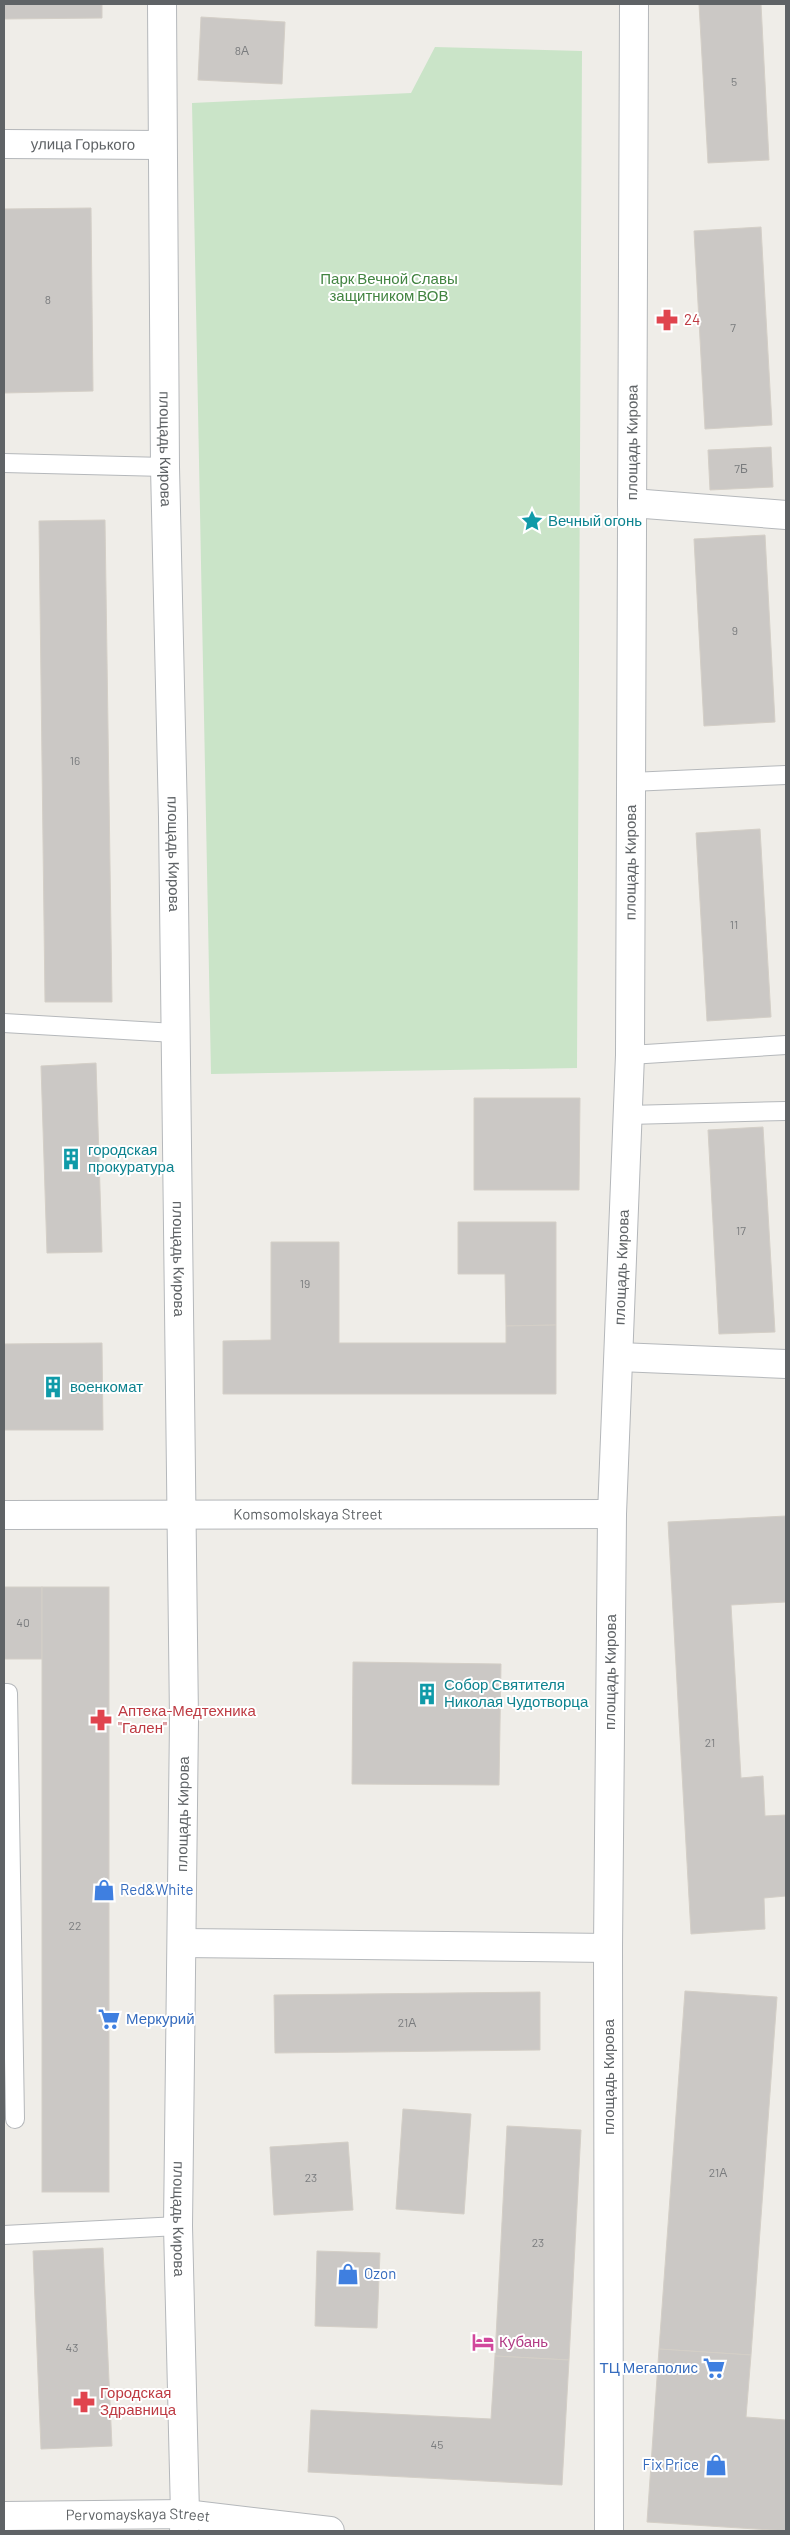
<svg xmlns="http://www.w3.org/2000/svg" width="790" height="2535" font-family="Barlow,sans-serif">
	<rect width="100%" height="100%" fill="#efede8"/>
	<path fill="#cae4c8" d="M435,47L582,51L577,1068L211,1074L192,103L411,93Z"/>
	<g fill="#cbc8c5" stroke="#d4cfc7">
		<path d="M4,4H102V18L4,19Z"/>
		<path d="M699,4H761L769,160L708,163Z"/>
		<path d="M201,17L285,22L282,84L198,80Z"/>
		<path d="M91,208L93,391L4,393V209Z"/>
		<path d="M761,227L772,425L705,429L694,231Z"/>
		<path d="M771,447L773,487L710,490L708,450Z"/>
		<path d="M105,520L112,1002H45L39,521Z"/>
		<path d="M765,535L775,722L704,726L694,539Z"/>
		<path d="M760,829L771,1017L707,1021L696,833Z"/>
		<path d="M96,1063L102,1252L47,1253L41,1066Z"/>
		<path d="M474,1098H580L579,1190H474Z"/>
		<path d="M763,1127L775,1332L719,1334L708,1130Z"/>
		<path d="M458,1222H556V1325L506,1326L505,1274H458Z"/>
		<path d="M271,1242H339V1343H506V1326L556,1325V1394H223V1341L271,1340Z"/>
		<path d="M102,1343L103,1430H4V1344Z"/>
		<path d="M786,1516V1602L731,1605L741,1778L763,1776L765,1816L786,1815V1896L764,1898L765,1929L691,1934L668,1522Z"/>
		<rect x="4" y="1587" width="38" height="72"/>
		<rect x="42" y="1587" width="67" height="605"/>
		<path d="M353,1662L501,1664L499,1785L352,1784Z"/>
		<path d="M685,1991L777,1997L751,2355L659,2349Z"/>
		<path d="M540,1992V2050L275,2053L274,1995Z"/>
		<path d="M403,2109L471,2114L464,2214L396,2209Z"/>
		<path d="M507,2126L581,2130L569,2360L495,2356Z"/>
		<path d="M348,2142L353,2210L274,2215L270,2147Z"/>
		<path d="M103,2248L112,2446L41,2449L33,2251Z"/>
		<path d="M317,2251L380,2253L377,2328L315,2326Z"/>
		<path d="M659,2349L751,2355L746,2417L786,2420V2531L647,2522Z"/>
		<path d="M495,2356L569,2360L562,2485L308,2472L311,2410L491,2419Z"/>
	</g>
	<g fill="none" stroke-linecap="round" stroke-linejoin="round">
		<g stroke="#b5b8bb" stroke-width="20">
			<g id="lane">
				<path d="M4,463L165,467"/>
				<path d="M631,782L786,775"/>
				<path d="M4,1023L175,1033"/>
				<path d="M630,1055L786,1045"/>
				<path d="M628,1115L786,1111"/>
				<path d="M4,1693H8L15,2119"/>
				<path d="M4,2235L178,2226"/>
			</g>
		</g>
		<g stroke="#b5b8bb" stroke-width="30">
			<g id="street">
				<path id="s1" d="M162,4L165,467L173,817L184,1720L178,2226L185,2514L184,2531"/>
				<path d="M632,503L786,515"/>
				<path d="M619,1357L786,1364"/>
				<path id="s2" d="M4,1515L612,1514"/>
				<path d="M182,1943L608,1948"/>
				<path id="s3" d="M4,2516L185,2514L330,2531"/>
			</g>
		</g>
		<g stroke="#b4b7ba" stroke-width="30">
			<g id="secondary">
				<path id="s4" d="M4,144L162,145"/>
				<path id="s5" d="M609,2531L608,1948L612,1514L630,1055L634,4"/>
			</g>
		</g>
		<use href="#lane" stroke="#fff" stroke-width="18"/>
		<use href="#street" stroke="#fff" stroke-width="28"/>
		<use href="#secondary" stroke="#fff" stroke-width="28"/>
	</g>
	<defs>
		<g id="pharmacy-bare" transform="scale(1.725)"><path d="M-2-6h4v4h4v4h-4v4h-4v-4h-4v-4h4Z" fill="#e0444e" stroke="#fff" stroke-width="2.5" paint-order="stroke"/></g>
		<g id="sight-bare" transform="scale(1.725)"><path d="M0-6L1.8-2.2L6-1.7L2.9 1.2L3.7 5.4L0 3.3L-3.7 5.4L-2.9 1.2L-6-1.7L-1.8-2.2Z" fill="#0f9aa8" stroke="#fff" stroke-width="2.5" paint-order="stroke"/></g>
		<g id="building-bare" transform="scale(1.725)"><path d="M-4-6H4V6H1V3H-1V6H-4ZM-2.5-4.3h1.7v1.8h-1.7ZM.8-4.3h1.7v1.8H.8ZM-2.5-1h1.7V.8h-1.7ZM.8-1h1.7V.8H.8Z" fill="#0f9aa8" stroke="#fff" stroke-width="2.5" paint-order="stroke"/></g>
		<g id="shop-bare" transform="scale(1.725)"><path d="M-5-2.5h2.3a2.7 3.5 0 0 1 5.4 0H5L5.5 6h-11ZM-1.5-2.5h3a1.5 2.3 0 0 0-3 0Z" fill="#3f7fe0" stroke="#fff" stroke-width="2.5" paint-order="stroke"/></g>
		<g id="supermarket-bare" transform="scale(1.725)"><path d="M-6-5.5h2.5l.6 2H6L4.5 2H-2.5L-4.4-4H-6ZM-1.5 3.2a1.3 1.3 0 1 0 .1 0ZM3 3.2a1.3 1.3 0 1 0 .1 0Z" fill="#3f7fe0" stroke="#fff" stroke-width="2.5" paint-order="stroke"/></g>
		<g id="hotel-bare" transform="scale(1.725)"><path d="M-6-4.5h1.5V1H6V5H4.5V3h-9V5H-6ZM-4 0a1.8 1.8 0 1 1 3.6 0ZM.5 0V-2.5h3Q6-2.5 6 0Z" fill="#d1479c" stroke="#fff" stroke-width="2.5" paint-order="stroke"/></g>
	</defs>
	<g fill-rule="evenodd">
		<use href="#pharmacy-bare" x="667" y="320"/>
		<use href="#sight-bare" x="532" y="521"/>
		<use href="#building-bare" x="71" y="1159"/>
		<use href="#building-bare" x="53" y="1387"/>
		<use href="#building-bare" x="427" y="1694"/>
		<use href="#pharmacy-bare" x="101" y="1720"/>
		<use href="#shop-bare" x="104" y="1890"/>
		<use href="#supermarket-bare" x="109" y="2019"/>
		<use href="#shop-bare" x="348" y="2274"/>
		<use href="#hotel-bare" x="483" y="2342"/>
		<use href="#supermarket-bare" x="714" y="2368"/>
		<use href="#pharmacy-bare" x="84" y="2402"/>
		<use href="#shop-bare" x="716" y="2465"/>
	</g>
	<g text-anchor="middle" stroke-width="4" stroke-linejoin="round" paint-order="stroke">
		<g font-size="12" fill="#7a7c7e">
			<text x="242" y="55">8А</text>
			<text x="734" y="86">5</text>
			<text x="48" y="304">8</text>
			<text x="733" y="332">7</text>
			<text x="741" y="473">7Б</text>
			<text x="735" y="635">9</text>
			<text x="75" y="765">16</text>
			<text x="734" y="929">11</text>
			<text x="741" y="1235">17</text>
			<text x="305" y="1288">19</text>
			<text x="23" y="1627">40</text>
			<text x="710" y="1747">21</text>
			<text x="75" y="1930">22</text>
			<text x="407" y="2027">21А</text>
			<text x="718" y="2177">21А</text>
			<text x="311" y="2182">23</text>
			<text x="538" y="2247">23</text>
			<text x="72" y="2352">43</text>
			<text x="437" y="2449">45</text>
		</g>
		<g font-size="15" fill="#5f6366" stroke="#fff">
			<text dy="5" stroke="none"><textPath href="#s4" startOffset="79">улица Горького</textPath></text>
			<text dy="5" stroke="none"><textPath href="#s5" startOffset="2089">площадь Кирова</textPath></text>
			<text dy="5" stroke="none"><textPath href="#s1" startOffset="445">площадь Кирова</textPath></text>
			<text dy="5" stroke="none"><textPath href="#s1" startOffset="850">площадь Кирова</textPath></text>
			<text dy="5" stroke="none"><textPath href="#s5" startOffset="1669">площадь Кирова</textPath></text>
			<text dy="5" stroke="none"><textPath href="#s1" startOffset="1255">площадь Кирова</textPath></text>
			<text dy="5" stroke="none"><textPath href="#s5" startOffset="1264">площадь Кирова</textPath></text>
			<text dy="5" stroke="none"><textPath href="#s2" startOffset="304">Komsomolskaya Street</textPath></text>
			<text dy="5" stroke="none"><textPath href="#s5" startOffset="859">площадь Кирова</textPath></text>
			<text transform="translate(183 1814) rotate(-89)" y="5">площадь Кирова</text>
			<text transform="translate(609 2077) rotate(-90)" y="5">площадь Кирова</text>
			<text dy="5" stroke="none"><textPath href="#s1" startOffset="2215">площадь Кирова</textPath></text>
			<text dy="5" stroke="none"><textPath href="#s3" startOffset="134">Pervomayskaya Street</textPath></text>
		</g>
		<g font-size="15" fill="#428441" stroke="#fff">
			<text x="389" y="284">Парк Вечной Славы<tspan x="389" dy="17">защитником ВОВ</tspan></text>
		</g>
		<g font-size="15" fill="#be3a42" stroke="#fff" text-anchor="start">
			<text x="684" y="325">24</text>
			<text x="118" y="1716">Аптека-Медтехника<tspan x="118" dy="17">"Гален"</tspan></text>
			<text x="100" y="2398">Городская<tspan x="100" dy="17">Здравница</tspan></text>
		</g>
		<g font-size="15" fill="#0d838f" stroke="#fff" text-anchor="start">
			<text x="548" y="526">Вечный огонь</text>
			<text x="88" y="1155">городская<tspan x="88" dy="17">прокуратура</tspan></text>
			<text x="70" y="1392">военкомат</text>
			<text x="444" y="1690">Собор Святителя<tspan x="444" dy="17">Николая Чудотворца</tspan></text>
		</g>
		<g font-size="15" fill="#366cbe" stroke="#fff" text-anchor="start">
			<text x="120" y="1895">Red&amp;White</text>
			<text x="126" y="2024">Меркурий</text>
			<text x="364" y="2279">Ozon</text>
			<text x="698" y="2373" text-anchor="end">ТЦ Мегаполис</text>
			<text x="699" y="2470" text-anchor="end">Fix Price</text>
		</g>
		<g font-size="15" fill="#b23c85" stroke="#fff" text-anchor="start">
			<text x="499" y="2347">Кубань</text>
		</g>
	</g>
	<rect width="790" height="2535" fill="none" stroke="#5f6366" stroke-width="10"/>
</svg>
